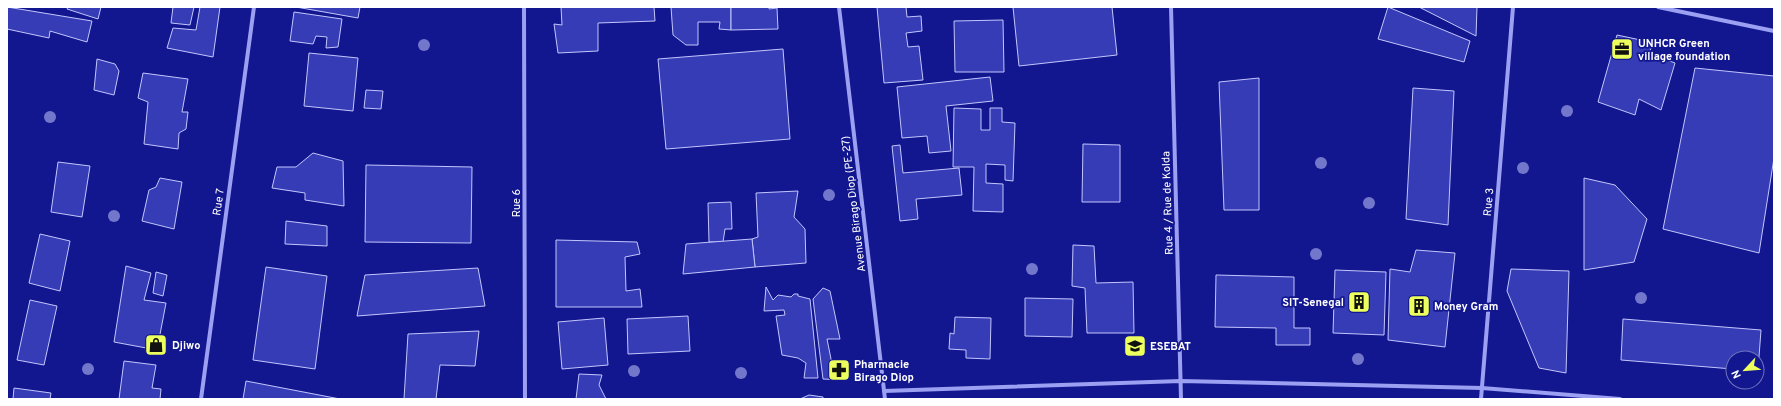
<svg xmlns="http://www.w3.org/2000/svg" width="1781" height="406" font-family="Overpass,sans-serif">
	<rect width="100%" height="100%" fill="#12178f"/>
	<g fill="#353cb6" stroke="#c3c6fd">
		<path d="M7,7L92,21L87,42L50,31L49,38L7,29Z"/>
		<path d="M68,7H101L98,19L67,9Z"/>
		<path d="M173,7H194L190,25L171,23Z"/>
		<path d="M200,7H220L213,57L167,48L173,28L196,30Z"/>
		<path d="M296,7H360L358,18Z"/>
		<path d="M561,7H654L655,21L598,23V51L558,53L554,24L562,25Z"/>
		<path d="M671,7H731V30L719,29L720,22H698V45H686L673,35Z"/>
		<path d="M731,7H769V9L777,8L778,29L731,30Z"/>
		<path d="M877,7H906L907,17L921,16L922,31L906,33L908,47L919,46L923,80L884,83Z"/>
		<path d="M1013,7H1112L1117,55L1019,66Z"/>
		<path d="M1388,7L1470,41L1464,62L1378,39Z"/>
		<path d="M1419,7H1477L1476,36Z"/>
		<path d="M294,12L342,19L338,47L326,48L327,37L316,36L313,44L290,41Z"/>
		<path d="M1003,20L1004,72H955L954,21Z"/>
		<path d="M1617,35L1655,43L1648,53L1675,63L1661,110L1639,99L1635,115L1598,102Z"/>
		<path d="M783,49L790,139L666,149L658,59Z"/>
		<path d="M309,53L358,58L353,111L304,106Z"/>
		<path d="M97,59L115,64L119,71L114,95L94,90Z"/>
		<path d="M1695,68L1774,76V158L1759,253L1663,229Z"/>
		<path d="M143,73L188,79L182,112H188L186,129L179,133L178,149L144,144L148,102L138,98Z"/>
		<path d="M990,77L993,101L946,106L951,151L929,153L927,136L902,138L897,87Z"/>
		<path d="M1259,78V210H1224L1219,82Z"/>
		<path d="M1413,88L1454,91L1448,225L1406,219Z"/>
		<path d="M366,90L383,91L381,109L364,108Z"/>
		<path d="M954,108L981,109V130H990V108H1002V122L1015,123L1013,181L1005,180V165L986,164V183L1003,184V212L973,211L974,167H953Z"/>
		<path d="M1083,144L1120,145V202H1082Z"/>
		<path d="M900,145L903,173L959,168L962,195L916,199L918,219L900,221L892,146Z"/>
		<path d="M313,153L343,161L344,206L305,200V193L272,188L277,167H296Z"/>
		<path d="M58,162L90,166L82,217L51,212Z"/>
		<path d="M366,165L472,167L471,243L365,242Z"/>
		<path d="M160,178L182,182L174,229L142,221L149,190L156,187Z"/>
		<path d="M1584,178L1615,185L1647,219L1634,262L1584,270Z"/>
		<path d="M798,191L794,217L805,229L806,263L755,267L752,239L758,237L756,193Z"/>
		<path d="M731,202L732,229H725L723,242H709L708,203Z"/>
		<path d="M286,221L327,226V246L285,244Z"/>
		<path d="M40,234L70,241L60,291L29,283Z"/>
		<path d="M752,239L755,267L683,274L686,244Z"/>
		<path d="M556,240L637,242L640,254L625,257L626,291L640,289L642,307H556Z"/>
		<path d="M1073,245L1094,246L1096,283L1133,282L1134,333H1087L1085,288L1072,286Z"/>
		<path d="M1416,250L1455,253L1445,347L1388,340L1390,269L1410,272Z"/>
		<path d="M126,266L151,273L144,300L166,303L157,350L114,342Z"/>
		<path d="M266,267L327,276L315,369L253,360Z"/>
		<path d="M478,268L485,306L357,316L365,275Z"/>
		<path d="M1511,269L1569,271L1566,373L1539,368L1507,291Z"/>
		<path d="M1335,270L1386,272L1384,335L1333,333Z"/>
		<path d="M156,272L167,275L163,296L153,293Z"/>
		<path d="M1216,275L1294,277V328H1310V345H1276V328L1215,327Z"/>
		<path d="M766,287L773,300L778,295L791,297L794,294H798V296L810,299L818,378H804L806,363L798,358L782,355L776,316L785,315L784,310L764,311Z"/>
		<path d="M823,288L830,291L840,339H827L832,364H842L843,380L823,379L813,299Z"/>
		<path d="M1025,298L1073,299L1072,337L1025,336Z"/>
		<path d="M30,300L57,306L44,365L17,360Z"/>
		<path d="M688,316L690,351L628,354L627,319Z"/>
		<path d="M955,317L991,318L990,359L966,358V350L949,349L950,333L954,334Z"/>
		<path d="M604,318L608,365L562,369L558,322Z"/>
		<path d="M1623,319L1761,330L1758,370L1757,358H1733V369L1621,360Z"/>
		<path d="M479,331L475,366L440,365L436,399H404L408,334Z"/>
		<path d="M124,361L156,365L152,388L161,389L160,399H119Z"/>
		<path d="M579,374L602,375L599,385L606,399H576Z"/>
		<path d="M246,381L340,399H243Z"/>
		<path d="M14,388L51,393L50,399H13Z"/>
		<path d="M809,395L823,397V399H800Z"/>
	</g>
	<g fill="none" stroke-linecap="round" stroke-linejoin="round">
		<g stroke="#9ca0f2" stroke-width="4">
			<path d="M524,7L525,399"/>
			<path d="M839,7L885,399"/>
			<path d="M1171,7L1181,399"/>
			<path d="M1658,7L1774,31"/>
			<path d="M884,391L1181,381L1482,388L1620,399"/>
			<path d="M201,399L254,7"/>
			<path d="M1481,399L1513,7"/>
		</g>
	</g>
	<g fill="#7377cc">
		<circle cx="424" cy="45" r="6"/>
		<circle cx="1567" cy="111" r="6"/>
		<circle cx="50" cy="117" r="6"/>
		<circle cx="1321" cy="163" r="6"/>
		<circle cx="1523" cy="168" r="6"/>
		<circle cx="829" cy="195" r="6"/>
		<circle cx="1369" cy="203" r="6"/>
		<circle cx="114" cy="216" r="6"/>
		<circle cx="1316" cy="254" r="6"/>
		<circle cx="1032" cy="269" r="6"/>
		<circle cx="1641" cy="298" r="6"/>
		<circle cx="1358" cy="359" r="6"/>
		<circle cx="88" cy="369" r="6"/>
		<circle cx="634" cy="371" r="6"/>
		<circle cx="741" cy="373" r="6"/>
	</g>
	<defs>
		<g id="office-square" transform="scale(1.15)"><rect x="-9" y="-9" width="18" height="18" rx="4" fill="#edff5c" stroke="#12178f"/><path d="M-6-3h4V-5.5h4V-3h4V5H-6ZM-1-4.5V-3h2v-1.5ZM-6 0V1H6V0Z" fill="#111"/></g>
		<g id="building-square" transform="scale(1.15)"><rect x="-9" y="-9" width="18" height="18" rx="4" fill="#edff5c" stroke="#12178f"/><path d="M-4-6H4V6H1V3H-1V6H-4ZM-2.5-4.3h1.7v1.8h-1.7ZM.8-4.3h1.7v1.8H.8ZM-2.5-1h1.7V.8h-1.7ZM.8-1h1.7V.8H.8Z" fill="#111"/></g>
		<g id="shop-square" transform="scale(1.15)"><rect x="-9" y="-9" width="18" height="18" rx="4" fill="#edff5c" stroke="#12178f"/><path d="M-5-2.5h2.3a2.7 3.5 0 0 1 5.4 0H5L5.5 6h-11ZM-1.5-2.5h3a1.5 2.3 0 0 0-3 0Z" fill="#111"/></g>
		<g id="university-square" transform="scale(1.15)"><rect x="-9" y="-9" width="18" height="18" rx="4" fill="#edff5c" stroke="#12178f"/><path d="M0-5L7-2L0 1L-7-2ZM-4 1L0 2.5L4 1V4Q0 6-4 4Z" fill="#111"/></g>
		<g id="pharmacy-square" transform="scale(1.15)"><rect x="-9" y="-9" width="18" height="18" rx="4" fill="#edff5c" stroke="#12178f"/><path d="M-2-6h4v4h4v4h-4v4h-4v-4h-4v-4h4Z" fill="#111"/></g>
	</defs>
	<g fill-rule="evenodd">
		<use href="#office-square" x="1622" y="49"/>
		<use href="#building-square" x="1359" y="302"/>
		<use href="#building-square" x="1419" y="306"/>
		<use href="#shop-square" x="156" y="345"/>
		<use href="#university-square" x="1135" y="346"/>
		<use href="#pharmacy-square" x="839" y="370"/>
	</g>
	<g text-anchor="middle" stroke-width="3.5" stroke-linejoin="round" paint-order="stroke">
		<g font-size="11" font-weight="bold" fill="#fff" stroke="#12178f" text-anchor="start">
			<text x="1638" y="47">UNHCR Green<tspan x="1638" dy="13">village foundation</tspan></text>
			<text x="1344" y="306" text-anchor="end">SIT-Senegal</text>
			<text x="1434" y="310">Money Gram</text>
			<text x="172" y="349">Djiwo</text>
			<text x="1150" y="350">ESEBAT</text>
			<text x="854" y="368">Pharmacie<tspan x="854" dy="13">Birago Diop</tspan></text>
		</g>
		<g font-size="11" fill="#fff" stroke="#12178f">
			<text transform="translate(218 202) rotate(-82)" y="4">Rue 7</text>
			<text transform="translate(1488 202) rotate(-85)" y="4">Rue 3</text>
			<text transform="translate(516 203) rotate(-90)" y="4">Rue 6</text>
			<text transform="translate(1167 203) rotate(-92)" y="4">Rue 4 / Rue de Kolda</text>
			<text transform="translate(853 204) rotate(-97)" y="4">Avenue Birago Diop (PE-27)</text>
		</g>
	</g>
	<rect width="1781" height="406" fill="none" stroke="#ffffff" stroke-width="16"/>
	<g transform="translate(1745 370) rotate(244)"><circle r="19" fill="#12178f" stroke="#7174bc"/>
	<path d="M0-3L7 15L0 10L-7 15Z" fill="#edff5c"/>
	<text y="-6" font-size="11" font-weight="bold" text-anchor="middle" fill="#ffffff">N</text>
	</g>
</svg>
